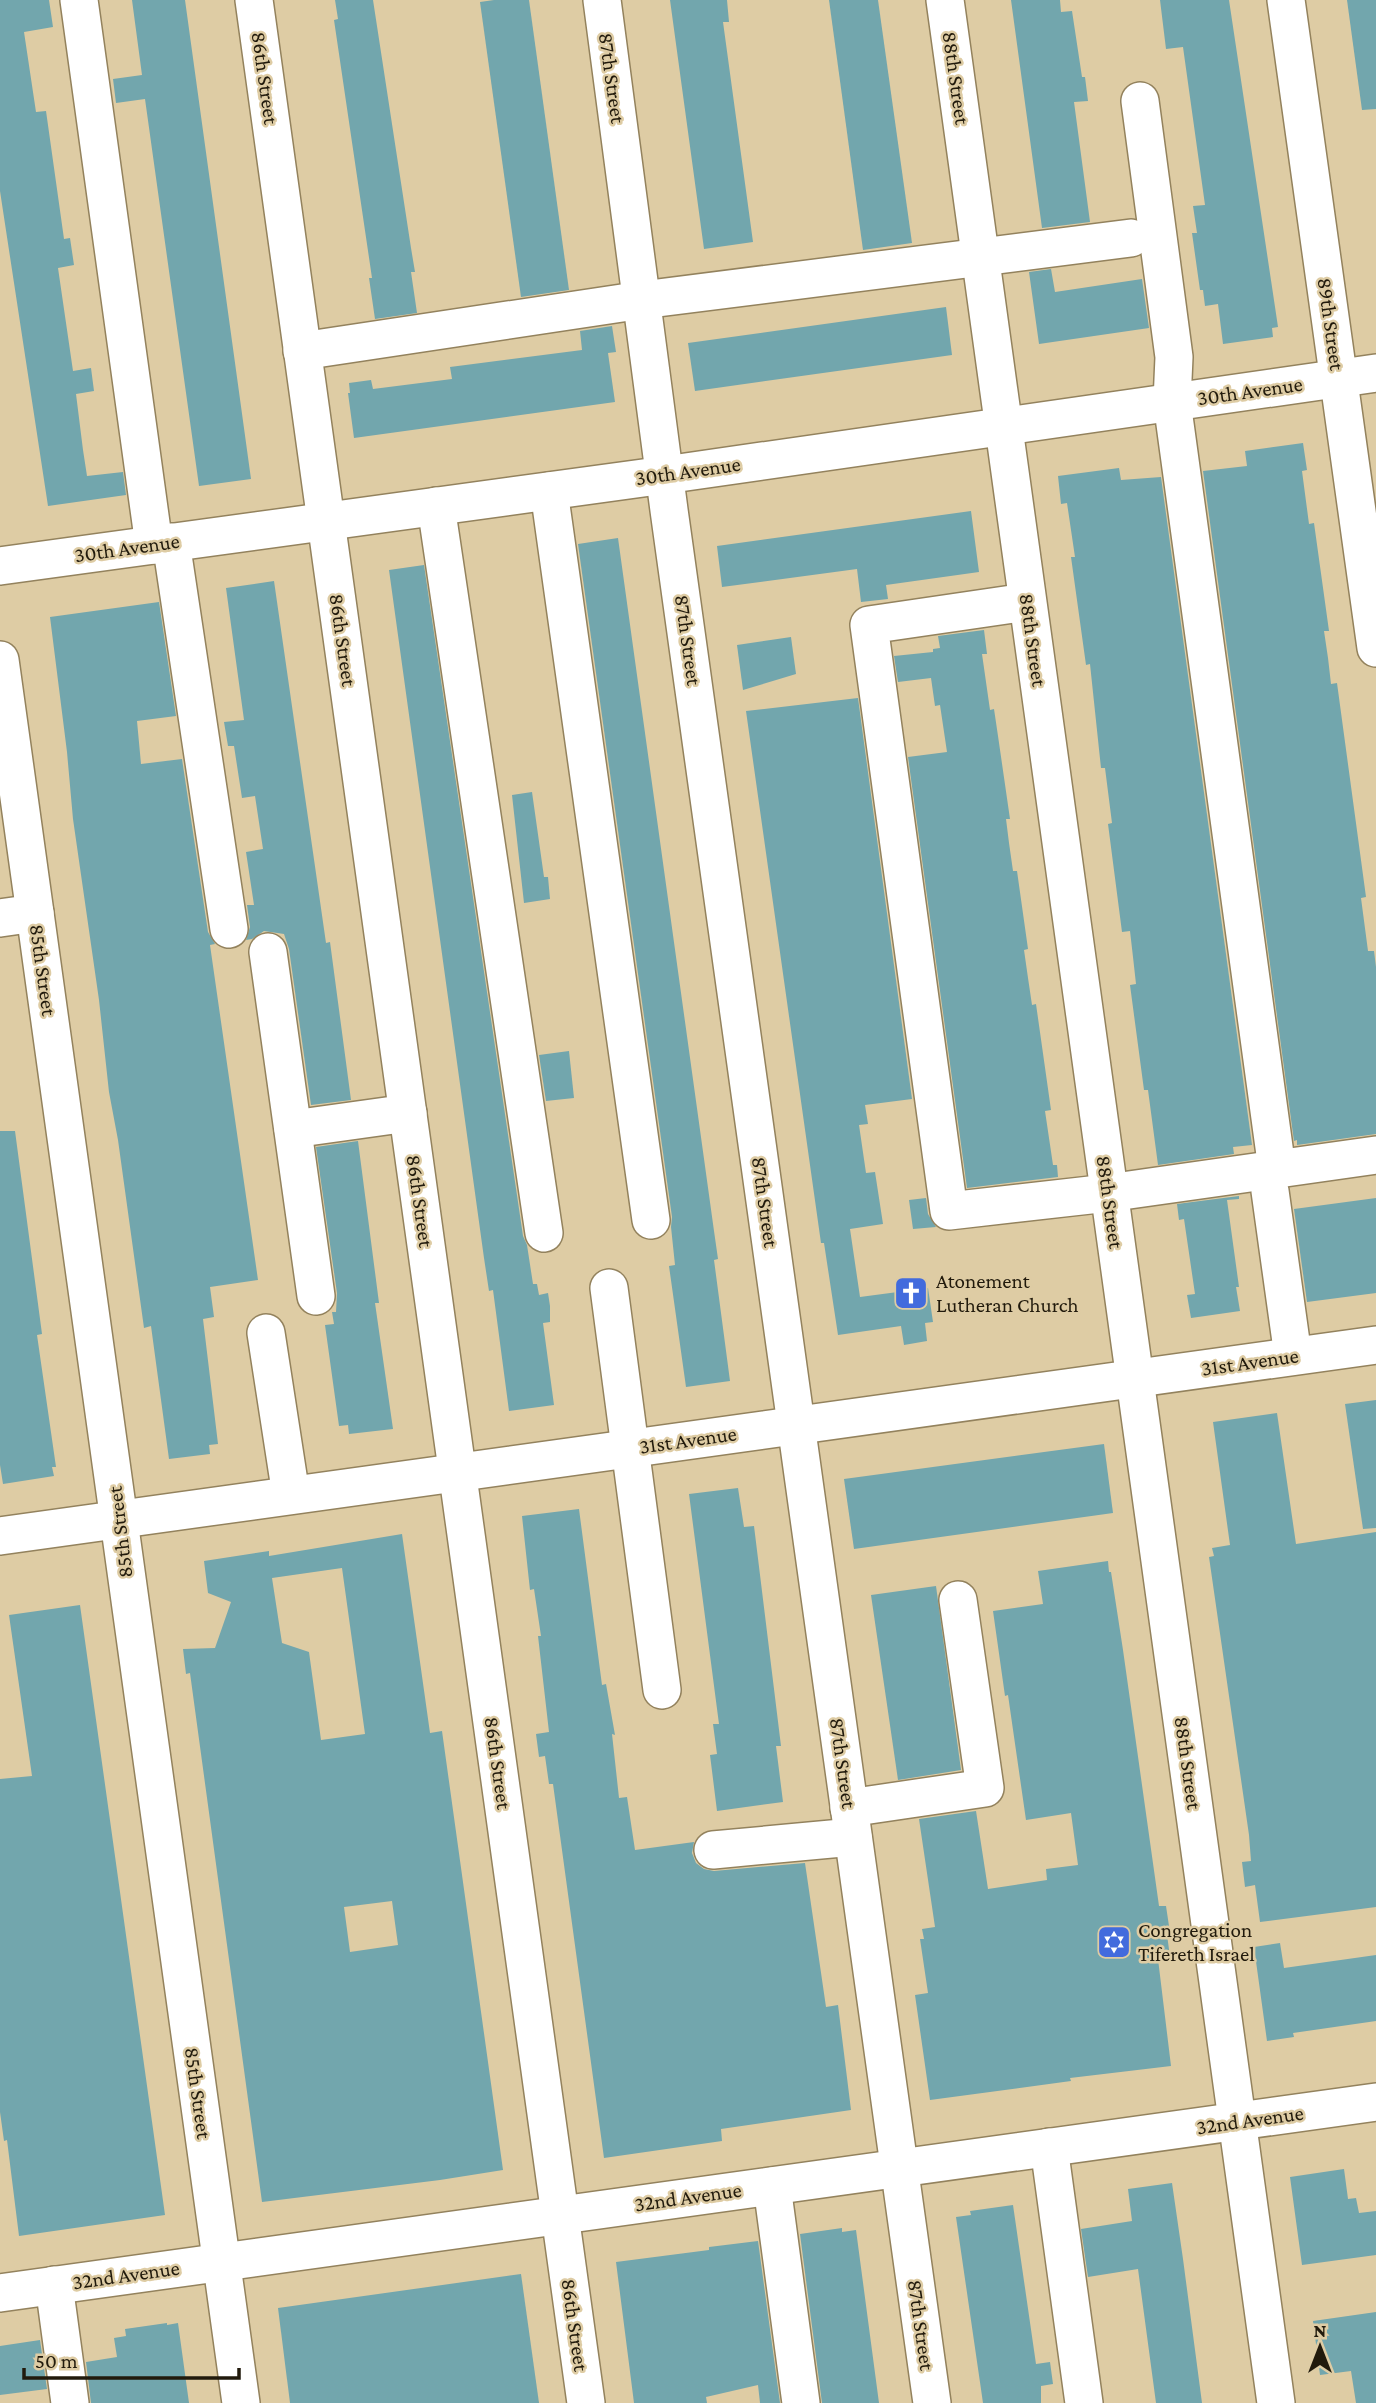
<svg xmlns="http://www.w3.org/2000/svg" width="1376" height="2403" font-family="'Crimson Pro',serif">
	<rect width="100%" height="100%" fill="#decca4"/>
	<g fill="#72a6ad" fill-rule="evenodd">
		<path d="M0,0H49L53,27L24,32L36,112L46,111L64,239L70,238L74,265L58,268L73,371L91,368L94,391L76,394L83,450L87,476L123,472L126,495L48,506L0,191Z"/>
		<path d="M132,0H185L251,479L199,486L145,99L116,103L113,79L142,75Z"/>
		<path d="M335,0H373L411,248L415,272H411L417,313L375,319L369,278H372L334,20L338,19Z"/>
		<path d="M494,0H529L569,290L521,297L480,2Z"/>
		<path d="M670,0H727L729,22H723L753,242L704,249Z"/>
		<path d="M829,0H878L912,243L863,250Z"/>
		<path d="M1011,0H1060L1061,12L1072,11L1082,77H1085L1088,101L1074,102L1090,222L1042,228Z"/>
		<path d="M1160,0H1229L1278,327L1272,328L1273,337L1223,344L1218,304L1205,306L1203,290H1200L1192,233H1197L1193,206L1205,205L1183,47L1166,49Z"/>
		<path d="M1347,0H1376V109L1362,110Z"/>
		<path d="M1051,269L1055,292L1142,279L1149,328L1039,344L1029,272Z"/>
		<path d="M946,307L952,355L695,391L688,343Z"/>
		<path d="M612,326L616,352L608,353L615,402L354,438L348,393H350L349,383L371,380L373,389L452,379L450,367L582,350L580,331Z"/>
		<path d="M1303,443L1307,470L1302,471L1309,524L1314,523L1329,631H1324L1328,658L1331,684L1337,683L1366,897L1361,898L1368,951H1374L1376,967V1134L1297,1145V1140L1294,1141L1203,471L1247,466L1245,451Z"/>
		<path d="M1119,468L1121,480L1161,477L1252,1145L1233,1147L1234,1154L1158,1165L1148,1090H1144L1130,985L1136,984L1133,957L1130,931L1122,932L1108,824L1112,823L1105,768H1101L1090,664L1086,665L1071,557H1075L1067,503L1061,504L1058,476Z"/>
		<path d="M971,511L979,572L886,585L888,599L861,602L857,569L722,587L717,546Z"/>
		<path d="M618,538L714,1231L718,1259L714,1260L730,1381L686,1387L669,1266L675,1265L671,1227L672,1217L578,544Z"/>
		<path d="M424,565L523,1236L527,1245L533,1284H537L539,1295L548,1293L550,1306V1322L543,1323L554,1405L509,1411L493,1290L489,1291L484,1258L389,570Z"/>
		<path d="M274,581L326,943L330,942L351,1100L311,1105L289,949L284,934L264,931L252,939L246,940L250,927L247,905H254L246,852L263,849L255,796L242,798L234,746H228L224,722L244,720L226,588Z"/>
		<path d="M159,602L176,716L137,721L141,764L182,759L208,932L215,944L210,945L258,1280L210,1287L214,1317L203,1319L218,1444L209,1445L210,1454L169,1459L151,1326L144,1328L118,1140L109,1092L99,1000L73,819L67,752L50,617Z"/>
		<path d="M984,630L987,654H982L990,710L994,709L998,736L1010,819H1006L1009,843L1013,871H1017L1028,949L1024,950L1028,978L1032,1005L1036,1004L1051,1110L1045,1111L1053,1165H1057L1058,1177L967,1188L908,757L947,752L940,705L935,706L931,678L898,682L894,656L933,652V649L940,648L938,636Z"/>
		<path d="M791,637L796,674L743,690L737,645Z"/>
		<path d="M858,698L912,1099L865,1105L868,1124L859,1125L866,1173L875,1172L883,1224L850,1229L860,1297L928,1288L933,1322L925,1323L927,1341L904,1345L901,1326L838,1335L824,1243H821L746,711Z"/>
		<path d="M532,792L544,877H548L550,899L524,903L512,795Z"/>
		<path d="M569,1051L574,1098L546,1101L539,1055Z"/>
		<path d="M0,1131H15L42,1334L37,1335L56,1467H52L54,1476L3,1484L0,1465Z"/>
		<path d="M358,1141L379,1303H375L393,1429L349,1434L348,1425L339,1426L325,1325L334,1324L332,1312H336L337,1293L316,1147Z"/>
		<path d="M1239,1196V1199L1227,1200L1239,1287H1236L1240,1311L1191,1318L1187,1295L1195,1294L1184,1219L1179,1220L1177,1204Z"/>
		<path d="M926,1198L928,1214L936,1227L913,1229L909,1200Z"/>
		<path d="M1376,1198V1293L1307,1302L1294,1209Z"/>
		<path d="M1376,1400V1528L1363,1529L1345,1404Z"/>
		<path d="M1277,1413L1296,1544L1376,1532V1907L1260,1922L1255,1885L1245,1887L1242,1862L1251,1861L1249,1835L1209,1557L1214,1556L1212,1548L1230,1545L1213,1422Z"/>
		<path d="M1104,1444L1113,1513L854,1549L844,1479Z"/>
		<path d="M738,1488L744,1527L754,1526L781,1746H776L783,1802L717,1811L710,1755L717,1754L713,1724H719L689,1494Z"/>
		<path d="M579,1509L602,1685L606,1684L615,1735L612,1734L619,1798L627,1797L635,1850L694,1842L692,1853L696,1863L704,1869L714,1871L805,1863L826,2007L838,2005L851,2110L721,2129L722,2141L604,2158L553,1784H549L545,1756L539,1757L536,1734L549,1732L538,1636H541L534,1589L530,1590L522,1516Z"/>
		<path d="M402,1534L430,1733L442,1731L503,2170L440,2180L262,2202L190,1673L186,1674L183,1649L215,1648L231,1602L208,1593L204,1561L269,1551V1556ZM342,1568L365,1734L321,1740L309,1652L282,1643L272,1578ZM392,1901L398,1945L350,1952L344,1907Z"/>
		<path d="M1108,1561L1109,1572H1111L1123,1650L1159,1906H1166L1169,1926L1166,1927L1170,1957L1158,1959L1171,2066L1070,2078L1071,2081L930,2100L915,1995L928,1993L920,1939H924L922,1929L935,1927L919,1819L976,1811L988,1889L1047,1880L1046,1869L1078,1865L1071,1813L1026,1820L1008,1695L1005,1696L993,1611L1043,1604L1038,1571Z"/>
		<path d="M936,1586L961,1770L898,1780L871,1595Z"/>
		<path d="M80,1605L165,2215L19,2236L7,2140L4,2141L0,2112V1779L32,1776L9,1615Z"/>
		<path d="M1280,1943L1284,1968L1376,1955V2021L1293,2033L1294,2037L1267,2041L1254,1947Z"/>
		<path d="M1344,2169L1348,2199L1356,2198L1359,2213L1376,2211V2255L1302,2265L1290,2177Z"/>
		<path d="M1172,2183L1183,2259L1202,2403H1156L1138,2269L1088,2277L1081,2229L1132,2221L1128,2189Z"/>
		<path d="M1013,2205L1036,2364L1050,2362L1053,2384L1041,2386V2403H983L956,2217L971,2215L970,2211Z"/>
		<path d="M842,2228V2232L856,2230L879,2403H822L800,2234Z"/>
		<path d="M758,2241L780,2403H760L758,2385L706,2397L707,2403H634L616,2262L709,2250V2247Z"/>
		<path d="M521,2274L539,2403H290L278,2308Z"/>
		<path d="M1376,2312V2403H1356L1351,2371L1320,2375L1313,2321Z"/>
		<path d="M167,2323V2325L178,2323L189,2403H91L86,2362L117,2357L114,2338L126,2336L125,2329Z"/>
		<path d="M40,2340L47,2389L0,2395V2346Z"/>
	</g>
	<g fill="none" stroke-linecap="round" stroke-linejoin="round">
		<g stroke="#93825d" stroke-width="40">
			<g id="minor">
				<path d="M79,0L154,545"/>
				<path d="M254,0L586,2403"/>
				<path d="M602,0L669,510L932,2403"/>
				<path d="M945,0L1276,2403"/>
				<path d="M1286,0L1376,648"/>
				<path d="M1140,101L1174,357L1172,402L1277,1169"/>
				<path d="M302,351L642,300L1131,238"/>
				<path d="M549,491L651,1220"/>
				<path d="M436,506L544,1233"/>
				<path d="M171,542L229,929"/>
				<path d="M0,566L665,475L1376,373"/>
				<path d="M1027,602L869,625L949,1211L1108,1193L1376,1155"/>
				<path d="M0,660L241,2403"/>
				<path d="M0,918L35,913"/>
				<path d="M268,952L316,1296"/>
				<path d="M293,1129L408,1113"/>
				<path d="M1270,1191L1293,1356"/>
				<path d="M609,1288L662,1690"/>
				<path d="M266,1333L291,1495"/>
				<path d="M0,1536L1376,1345"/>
				<path d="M849,1808L985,1788L958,1600"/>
				<path d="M713,1850L853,1837"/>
				<path d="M1049,2147L1084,2403"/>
				<path d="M772,2186L801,2403"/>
				<path d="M54,2285L70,2403"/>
				<path d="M0,2293L1376,2102"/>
			</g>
		</g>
		<use href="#minor" stroke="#fff" stroke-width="37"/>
	</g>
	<defs>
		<g id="church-square" transform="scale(1.75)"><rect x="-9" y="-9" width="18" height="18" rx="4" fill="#426bdd" stroke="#decca4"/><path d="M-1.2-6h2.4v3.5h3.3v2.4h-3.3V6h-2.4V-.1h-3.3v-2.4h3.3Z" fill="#fff"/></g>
		<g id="synagogue-square" transform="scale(1.75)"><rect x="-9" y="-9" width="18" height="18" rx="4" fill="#426bdd" stroke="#decca4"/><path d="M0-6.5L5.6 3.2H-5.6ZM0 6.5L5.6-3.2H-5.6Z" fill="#fff"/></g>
	</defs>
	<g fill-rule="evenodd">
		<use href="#church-square" x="911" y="1293"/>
		<use href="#synagogue-square" x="1114" y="1942"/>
	</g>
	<g text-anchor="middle" stroke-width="5" stroke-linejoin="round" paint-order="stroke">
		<g font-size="21" fill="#211a0c" stroke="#decca4">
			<text transform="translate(265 78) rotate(82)" y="7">86th Street</text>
			<text transform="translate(612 78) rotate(82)" y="7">87th Street</text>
			<text transform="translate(956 78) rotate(82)" y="7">88th Street</text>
			<text transform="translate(1331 324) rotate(82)" y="7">89th Street</text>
			<text transform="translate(1250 391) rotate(-8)" y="7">30th Avenue</text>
			<text transform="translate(688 471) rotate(-8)" y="7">30th Avenue</text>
			<text transform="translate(127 548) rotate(-8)" y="7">30th Avenue</text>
			<text transform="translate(343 640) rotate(82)" y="7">86th Street</text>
			<text transform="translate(688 640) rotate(82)" y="7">87th Street</text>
			<text transform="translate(1033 640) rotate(82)" y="7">88th Street</text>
			<text transform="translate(43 970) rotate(82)" y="7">85th Street</text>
			<text transform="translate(420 1201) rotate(82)" y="7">86th Street</text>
			<text transform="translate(765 1202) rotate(82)" y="7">87th Street</text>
			<text transform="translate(1110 1202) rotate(82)" y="7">88th Street</text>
			<text transform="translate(1250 1362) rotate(-8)" y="7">31st Avenue</text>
			<text transform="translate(688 1440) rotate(-8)" y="7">31st Avenue</text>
			<text transform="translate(120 1532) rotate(-97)" y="7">85th Street</text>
			<text transform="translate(498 1763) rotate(82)" y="7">86th Street</text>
			<text transform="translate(843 1763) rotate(82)" y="7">87th Street</text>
			<text transform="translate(1188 1763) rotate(82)" y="7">88th Street</text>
			<text transform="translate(198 2093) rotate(82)" y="7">85th Street</text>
			<text transform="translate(1250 2120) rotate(-8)" y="7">32nd Avenue</text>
			<text transform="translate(688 2197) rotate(-8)" y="7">32nd Avenue</text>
			<text transform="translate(126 2275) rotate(-8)" y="7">32nd Avenue</text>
			<text transform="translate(575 2325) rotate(82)" y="7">86th Street</text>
			<text transform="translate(921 2325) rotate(82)" y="7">87th Street</text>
		</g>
		<g font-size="21" fill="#211a0c" stroke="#decca4" text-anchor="start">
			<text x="936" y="1288">Atonement<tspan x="936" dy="24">Lutheran Church</tspan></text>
			<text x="1138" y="1937">Congregation<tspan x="1138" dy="24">Tifereth Israel</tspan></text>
		</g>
	</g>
	<g transform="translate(1320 2347)" stroke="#decca4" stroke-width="5" paint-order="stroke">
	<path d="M0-5L12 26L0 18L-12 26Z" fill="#211a0c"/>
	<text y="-10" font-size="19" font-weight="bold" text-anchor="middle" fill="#211a0c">N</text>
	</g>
	<path d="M24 2368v10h215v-10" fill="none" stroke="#211a0c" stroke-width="3.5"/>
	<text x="35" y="2368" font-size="21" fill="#211a0c" stroke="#decca4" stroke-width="5" paint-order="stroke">50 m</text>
</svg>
